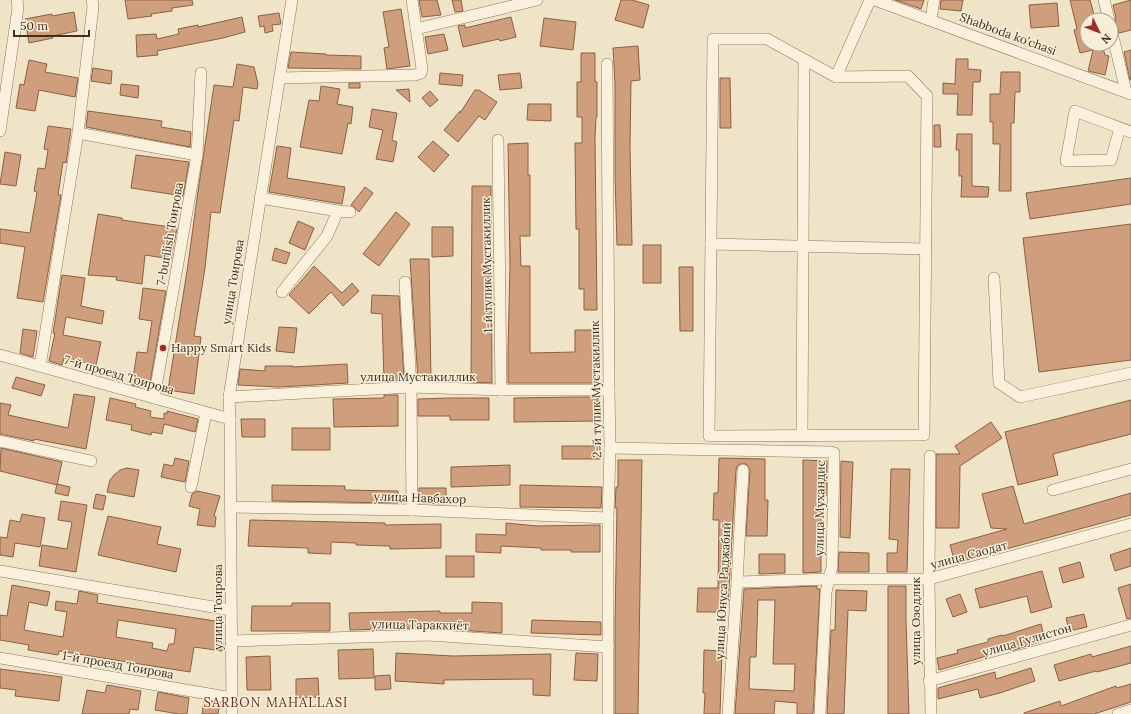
<svg xmlns="http://www.w3.org/2000/svg" width="1131" height="714" font-family="Lora,serif">
	<rect width="100%" height="100%" fill="#f0e4c8"/>
	<g fill="#cf9f7d" stroke="#8d5f41" fill-rule="evenodd">
		<path d="M125,0H192L193,5L172,8V11L151,14L152,16L128,19Z"/>
		<path d="M419,0H437L441,15L422,17Z"/>
		<path d="M452,0H461L463,11L455,12Z"/>
		<path d="M621,0H632L649,5L643,28L615,20Z"/>
		<path d="M895,0H924L921,9Z"/>
		<path d="M941,0H963L961,11L940,9Z"/>
		<path d="M1070,0H1090L1095,18L1087,20V44H1106V47L1103,48L1105,55L1109,56L1105,75L1088,71L1093,50L1080,53L1074,30L1077,29Z"/>
		<path d="M1131,0V30L1119,33L1115,23L1116,18L1113,5Z"/>
		<path d="M1057,3L1059,26L1031,28L1029,5Z"/>
		<path d="M401,9L410,66L387,69L384,48L389,47L383,12Z"/>
		<path d="M74,12L77,31L52,36L53,38L29,43L25,19L52,14V16Z"/>
		<path d="M279,13L281,24L272,25L273,31L265,33L264,26L260,27L258,16Z"/>
		<path d="M242,17L245,32L223,38L157,51L158,55L137,57L136,35L156,34L157,39L179,34L178,29L198,25V27Z"/>
		<path d="M511,17L516,37L500,41L499,39L463,47L458,26L465,25V28Z"/>
		<path d="M544,18L576,22L573,50L540,46Z"/>
		<path d="M444,34L448,50L428,54L425,37Z"/>
		<path d="M638,46L640,80L631,81L630,148L632,245H617L615,175V84L613,48Z"/>
		<path d="M1131,50V80H1130L1124,52Z"/>
		<path d="M291,52L326,54V55L361,56V69L288,68Z"/>
		<path d="M581,53H595V82H597V117H596L595,139L597,310H584V289H579V229H576L575,143H582V117H577V82H581Z"/>
		<path d="M956,59H968V69L981,70L980,82H973L972,115H957L958,94H943V83L955,84Z"/>
		<path d="M29,60L47,64L45,72L78,78L75,97L39,90L35,111L16,108L20,84L24,85Z"/>
		<path d="M237,64L254,67L258,84L257,89L243,87L239,121L234,120L220,213L211,212L205,268L194,336L201,337L194,394L168,390L188,265L197,198L214,85L233,87Z"/>
		<path d="M93,68L112,71L111,84L91,81Z"/>
		<path d="M1001,72H1020V92H1015L1014,123H1011V191H999L1000,144H993V122H990V94H1000Z"/>
		<path d="M440,73L463,75L462,86L439,84Z"/>
		<path d="M520,73L522,88L500,90L498,75Z"/>
		<path d="M720,78H730L731,128H720Z"/>
		<rect x="349" y="83" width="11" height="5"/>
		<path d="M121,84L139,86L138,98L120,95Z"/>
		<path d="M321,86L340,89L337,104L353,107L351,124L348,123L342,154L300,147L309,100L319,101Z"/>
		<path d="M409,89L410,102L396,90Z"/>
		<path d="M475,90H479L497,102L485,120L479,116L458,142L444,130L460,111V113Z"/>
		<path d="M430,91L438,100L430,107L422,98Z"/>
		<path d="M528,104H551V121L527,120Z"/>
		<path d="M372,109L397,113L392,140L397,142L393,162L376,159L383,130L369,127Z"/>
		<path d="M88,111L162,121L161,127L191,132L190,147L86,127Z"/>
		<path d="M934,125H940L941,147H934Z"/>
		<path d="M48,126L71,129L66,163L63,162L58,195H61L43,302L17,298L25,247L0,243V229L30,233L37,192L34,191L38,168L45,169L48,150L44,149Z"/>
		<path d="M957,134H972V186L989,187L988,197H961L962,176H959V150H956Z"/>
		<path d="M433,141L449,155L434,172L418,157Z"/>
		<path d="M528,143V175H530V236H520L521,266H530V353L575,352V330H598V383H508V350L510,266L508,144Z"/>
		<path d="M277,146L291,148L287,178L345,187L342,204L269,192Z"/>
		<path d="M5,152L21,155L16,186L0,184Z"/>
		<path d="M136,155L189,162L183,196L131,188Z"/>
		<path d="M1131,178V204L1030,219L1026,193Z"/>
		<path d="M472,186H491L492,383L471,382Z"/>
		<path d="M365,187L373,193L359,212L354,207L351,205Z"/>
		<path d="M396,212L410,224L379,266L363,254Z"/>
		<path d="M98,214L122,218V220L177,228L171,259L145,255L142,284L116,280L117,277L88,275Z"/>
		<path d="M298,221L314,228L305,250L289,243Z"/>
		<path d="M1131,224V360L1039,372L1023,238Z"/>
		<path d="M432,227H453V256L432,257Z"/>
		<rect x="643" y="245" width="18" height="38"/>
		<path d="M275,248L290,253L286,264L272,260Z"/>
		<path d="M410,259H429L431,381L418,380Z"/>
		<path d="M314,266L342,293L352,283L359,291L343,306L331,292L309,314L289,295Z"/>
		<path d="M679,267H693V331H680Z"/>
		<path d="M62,275L85,278L81,306L104,311L102,324L66,317L63,335L101,342L96,365L64,358L62,365L49,361L55,333H53Z"/>
		<path d="M143,288L166,291L149,388L132,385L137,352L147,353L152,321L139,319Z"/>
		<path d="M372,295L399,296L404,380L384,381L382,314L371,313Z"/>
		<path d="M279,327L297,328L294,353L276,351Z"/>
		<path d="M23,329L37,331L33,357L20,353Z"/>
		<path d="M347,364L348,383L279,387L238,385L240,369L265,371V366H293V367Z"/>
		<path d="M16,377L45,385L41,396L12,388Z"/>
		<path d="M74,394L95,397L86,449L34,439V441L0,434V403L11,405L8,415L68,428Z"/>
		<path d="M384,395H398V426L334,427L333,399L384,398Z"/>
		<path d="M575,397H598V421L514,422V398Z"/>
		<path d="M110,398L136,404L135,407L151,411L150,417L164,419V413L167,414V411L198,419L195,432L164,424L162,434L152,432L151,435L131,430L132,425L106,420Z"/>
		<path d="M450,398H489V420H450V416H418V399Z"/>
		<path d="M1131,400V434L1053,454L1058,475L1018,485L1005,432Z"/>
		<path d="M241,419H265V437H242Z"/>
		<path d="M991,422L1002,438L960,466L959,528H936V454H960L955,446Z"/>
		<rect x="292" y="428" width="38" height="22"/>
		<rect x="562" y="446" width="38" height="13"/>
		<path d="M1,448L62,462L57,485L0,471Z"/>
		<path d="M175,458L189,461L185,482L161,477L164,464L173,466Z"/>
		<path d="M719,458L765,459V500H768L767,536H746L750,470L746,464H740L737,466L736,470L728,604H724V612H697L698,588H718L719,520H713L714,493H718Z"/>
		<path d="M618,460H642L638,714H615V622L617,508H615L616,487H618Z"/>
		<path d="M803,460L827,461L826,496H821V572L803,573Z"/>
		<path d="M841,461L853,462L850,538L840,537Z"/>
		<path d="M510,465V485L451,487V467Z"/>
		<path d="M127,468L139,470L134,497L107,492L110,480L114,475L120,470Z"/>
		<path d="M891,469H910L907,572H887V553H897L898,540L889,539Z"/>
		<path d="M57,484L70,487L68,496L55,493Z"/>
		<path d="M272,485L345,486V490L398,491V503L272,501Z"/>
		<path d="M520,485L602,487L601,508L520,507Z"/>
		<path d="M1013,486L1024,524L1131,493V515L955,563L950,545L1007,529L991,528L982,494Z"/>
		<path d="M419,488H446V504L419,503Z"/>
		<path d="M197,491L220,496L214,516L216,517L215,527L197,525L200,509L189,506L192,494Z"/>
		<path d="M96,494L106,496L103,510L93,508Z"/>
		<path d="M61,501L87,505L76,572L39,566L42,545L67,549L72,522L58,520Z"/>
		<path d="M22,514L45,518L40,547L15,543L13,557L0,555V537L7,538L10,520L20,522Z"/>
		<path d="M108,516L161,527L157,544L181,549L176,572L98,555Z"/>
		<path d="M250,520L385,523V525L441,524V548L390,549V546L356,545V543L331,542V554L308,553V548L248,546Z"/>
		<path d="M506,523L537,526L600,525V552H571V550H541V548L501,546V553L476,552V534L506,535Z"/>
		<path d="M1131,548V566L1115,571L1110,555Z"/>
		<path d="M839,552L869,553V572H838Z"/>
		<path d="M759,554H785V573L759,574Z"/>
		<rect x="446" y="556" width="28" height="21"/>
		<path d="M1080,562L1084,577L1063,583L1059,568Z"/>
		<path d="M1042,571L1052,607L1031,613L1027,596L980,608L975,589Z"/>
		<path d="M1131,584V618L1127,619L1118,588Z"/>
		<path d="M12,585L50,592L47,606L29,602L24,630L63,637L67,612L55,610L56,601L77,604L79,591L98,595L97,603L222,622L219,641L223,642L222,651L194,647L190,672L59,651L58,655L28,650L29,645L0,640V615L7,616ZM118,620L176,629L174,644H169L167,651L152,648L153,643L116,637Z"/>
		<path d="M817,586V589H820L813,714H797V703L775,701L774,714H735L744,589ZM758,600H775L773,664H795L794,691L749,689L750,657H756Z"/>
		<path d="M888,586H906V620L909,714H888Z"/>
		<path d="M836,590L867,591L866,611L848,610L844,714H827L831,630H835Z"/>
		<path d="M960,594L967,612L953,617L946,599Z"/>
		<path d="M472,602L502,603V633L428,628L350,630L349,613L440,611V613H472Z"/>
		<path d="M292,603H330V631H251L252,606H292Z"/>
		<path d="M1084,614L1087,627L1069,631L1066,618Z"/>
		<path d="M532,620L601,622V635L531,633Z"/>
		<path d="M1041,624L1045,640L1011,651V649L939,670L937,658L958,653L957,650L988,642V639L1002,635L1003,636Z"/>
		<path d="M1131,646V663L1097,672L1096,671L1059,681L1054,665L1091,654L1092,657Z"/>
		<path d="M373,649L374,678L339,679L338,650Z"/>
		<path d="M704,650L722,651L720,714H704L705,693H703Z"/>
		<path d="M396,653L453,656L551,654L550,696L533,695V679L444,680V684L395,681Z"/>
		<path d="M576,653L598,654L597,681L574,680Z"/>
		<path d="M270,656L271,690H247L246,657Z"/>
		<path d="M1031,668L1035,681L1000,693L980,698L978,689L938,699V688L995,672L996,679Z"/>
		<path d="M0,669L62,677L59,701L15,696L16,690L0,688Z"/>
		<path d="M390,675L391,689L375,690V676Z"/>
		<path d="M318,678L319,697L296,698V679Z"/>
		<path d="M1131,684V702L1094,714H1024V713L1060,701L1061,706L1116,686L1117,688Z"/>
		<path d="M107,685L141,691L138,710L130,709L129,714H82L87,690L105,693Z"/>
		<path d="M158,692L189,698L187,714H179L155,710Z"/>
		<path d="M204,700L220,703L218,714H202Z"/>
	</g>
	<g fill="none" stroke-linecap="round" stroke-linejoin="round">
		<g stroke="#8d765c" stroke-width="12">
			<g id="minor">
				<path d="M875,0L1131,94"/>
				<path d="M1104,0L1109,20"/>
				<path d="M931,20L934,0"/>
				<path d="M1111,28L1126,92"/>
				<path d="M416,29L537,0"/>
				<path d="M713,39H767L836,77L908,76L927,96L924,435L709,436Z"/>
				<path d="M607,64L609,390L610,448L608,518V714"/>
				<path d="M836,77L870,0"/>
				<path d="M280,78L415,75L421,73L422,69L412,0"/>
				<path d="M1120,128L1111,160L1066,161L1075,111L1131,132"/>
				<path d="M0,131L18,8L17,0"/>
				<path d="M78,133L197,155"/>
				<path d="M498,140L501,390"/>
				<path d="M260,198L338,211"/>
				<path d="M711,244L926,249"/>
				<path d="M994,278L999,383L1020,397L1131,373"/>
				<path d="M405,282L411,387L412,510"/>
				<path d="M282,292L327,236L338,211L350,212"/>
				<path d="M0,355L230,419"/>
				<path d="M40,366L78,133L93,7L92,0"/>
				<path d="M229,397L411,387L501,390H609"/>
				<path d="M154,398L197,155L201,73"/>
				<path d="M802,436L804,60"/>
				<path d="M0,441L91,461"/>
				<path d="M610,448L831,452L834,453L832,567L826,592L820,714"/>
				<path d="M930,456L929,579L931,714"/>
				<path d="M191,487L206,413"/>
				<path d="M1053,490L1131,469"/>
				<path d="M231,507L412,510L608,518"/>
				<path d="M0,571L231,610"/>
				<path d="M737,582L830,579H929L1131,524"/>
				<path d="M231,641L428,635L608,647"/>
				<path d="M0,658L232,698"/>
				<path d="M929,681L1131,625"/>
				<path d="M232,714L230,419L229,397L292,0"/>
				<path d="M728,714L737,582L743,470"/>
				<path d="M1118,714L1131,710"/>
			</g>
		</g>
		<use href="#minor" stroke="#faf1dc" stroke-width="11"/>
	</g>
	<circle fill="#9e2a2b" stroke="#f7eed8" stroke-width="1.5" cx="163" cy="348" r="4"/>
	<g text-anchor="middle" stroke-width="3" stroke-linejoin="round" paint-order="stroke">
		<g font-size="12" fill="#3d2e20" stroke="#f7eed8">
			<text transform="translate(1008 34) rotate(20)" y="4">Shabboda ko'chasi</text>
			<text transform="translate(170 234) rotate(-80)" y="4">7-burilish Тоирова</text>
			<text transform="translate(487 265) rotate(-91)" y="4">1-й тупик Мустакиллик</text>
			<text transform="translate(233 282) rotate(-81)" y="4">улица Тоирова</text>
			<text transform="translate(119 375) rotate(16)" y="4">7-й проезд Тоирова</text>
			<text x="418" y="381">улица Мустакиллик</text>
			<text transform="translate(596 389) rotate(-91)" y="4">2-й тупик Мустакиллик</text>
			<text transform="translate(420 498) rotate(2)" y="4">улица Навбахор</text>
			<text transform="translate(820 508) rotate(-89)" y="4">улица Мухандис</text>
			<text transform="translate(969 555) rotate(-15)" y="4">улица Саодат</text>
			<text transform="translate(723 591) rotate(-87)" y="4">улица Юнуса Раджабий</text>
			<text transform="translate(218 607) rotate(-90)" y="4">улица Тоирова</text>
			<text transform="translate(916 621) rotate(-90)" y="4">улица Озодлик</text>
			<text transform="translate(420 625) rotate(1)" y="4">улица Тараккиёт</text>
			<text transform="translate(1027 640) rotate(-16)" y="4">улица Гулистон</text>
			<text transform="translate(118 665) rotate(10)" y="4">1-й проезд Тоирова</text>
		</g>
		<g font-size="12" fill="#3d2e20" stroke="#f7eed8" text-anchor="start">
			<text x="171" y="352">Happy Smart Kids</text>
		</g>
		<g font-size="13" letter-spacing="1" fill="#6b2e1e" stroke="#f7eed8">
			<text x="276" y="707">SARBON MAHALLASI</text>
		</g>
	</g>
	<g transform="translate(1099 32) rotate(133)"><circle r="19" fill="#f7eed8" stroke="#ada18e"/>
	<path d="M0-3L7 15L0 10L-7 15Z" fill="#9e2a2b"/>
	<text y="-6" font-size="11" font-weight="bold" text-anchor="middle" fill="#3d2e20">N</text>
	</g>
	<path d="M14 30v6h75v-6" fill="none" stroke="#3d2e20" stroke-width="2"/>
	<text x="20" y="30" font-size="12" fill="#3d2e20" stroke="#f7eed8" stroke-width="3" paint-order="stroke">50 m</text>
</svg>
